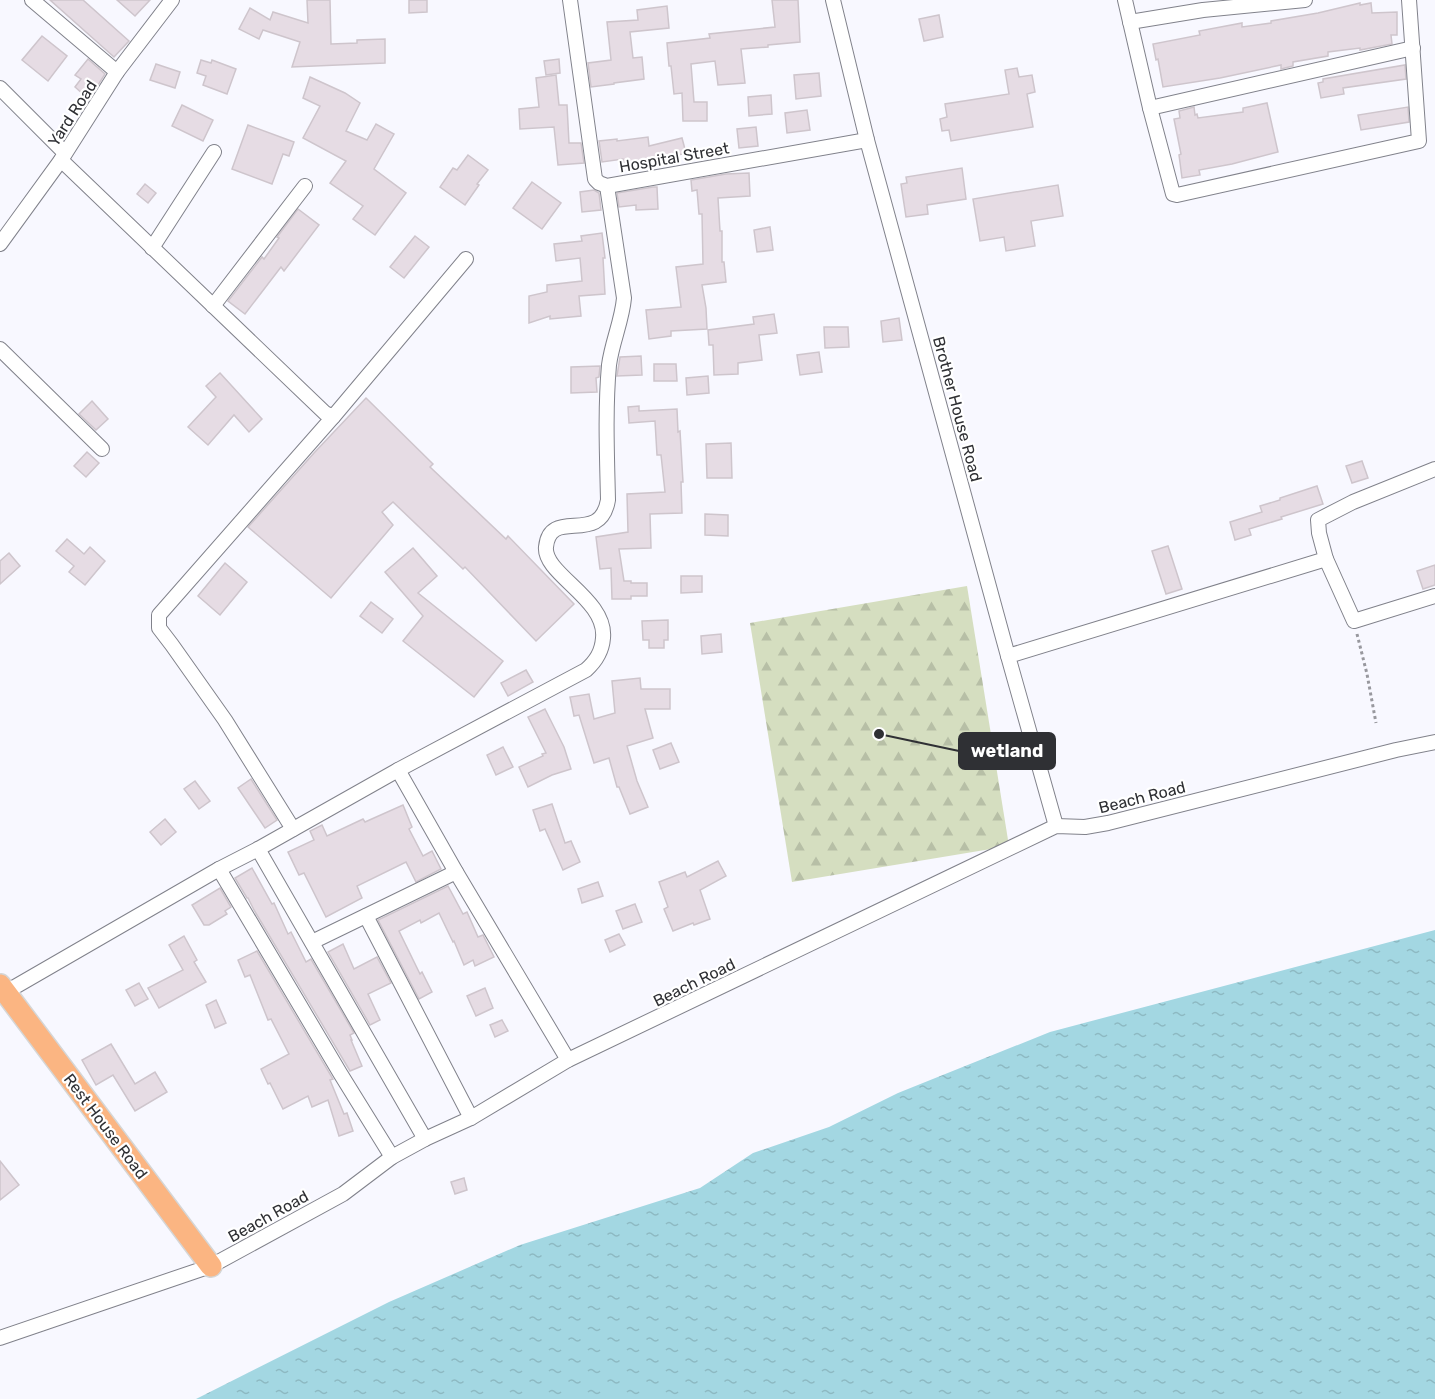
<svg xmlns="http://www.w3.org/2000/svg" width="1435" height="1399" font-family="Rubik,sans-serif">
	<defs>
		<pattern id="forest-firs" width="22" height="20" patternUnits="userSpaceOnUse" patternTransform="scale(1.5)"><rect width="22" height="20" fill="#d5dec0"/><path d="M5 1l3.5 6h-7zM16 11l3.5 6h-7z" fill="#b7bfa6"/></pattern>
		<pattern id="water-ripples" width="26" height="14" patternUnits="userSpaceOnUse" patternTransform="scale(1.5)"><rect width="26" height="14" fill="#a3d7e2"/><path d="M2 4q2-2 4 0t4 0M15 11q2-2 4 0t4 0" fill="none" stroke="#8db9c2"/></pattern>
	</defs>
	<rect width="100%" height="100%" fill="#f8f8ff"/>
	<path fill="url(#forest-firs)" d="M967,586L1009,846L792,882L750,623Z"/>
	<path fill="url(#water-ripples)" d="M1435,930V1399H196L389,1302L520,1245L700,1188L753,1153L829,1127L898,1093L1050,1032Z"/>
	<g fill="#e6dce4" stroke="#cec5cc" stroke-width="1.5">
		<path d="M50,0H83L129,41L114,57Z"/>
		<path d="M117,0H150L135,16Z"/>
		<path d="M307,0H330L331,44L357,43V40L385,39V63L292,67L300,42L263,30L259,39L239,29L250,8L270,20L273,12L308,23Z"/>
		<path d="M409,0H427V12L409,13Z"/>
		<path d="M772,0H798L800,42L768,45V47L741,49L745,83L718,85L715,61L691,64L694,102H707V121H683L682,93L674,94L671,66H669L667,43L710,38L709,34L775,27Z"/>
		<path d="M1360,3V5L1371,3L1372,13L1397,12V35H1391L1392,44L1360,50V48L1328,52V56L1293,62V66L1281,69V65L1220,78L1163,87L1158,59L1156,60L1153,44L1200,35L1199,31L1242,23V27L1271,23V21L1318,13Z"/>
		<path d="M667,6L669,28L630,32L633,58L642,57L644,79L614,83V84L591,87L588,63L611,60L607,22L638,20L637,10Z"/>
		<path d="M939,15L943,37L924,41L919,19Z"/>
		<path d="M42,36L67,56L48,81L22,60Z"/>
		<path d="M88,59L105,74L95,90L91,87L84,95L75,87L81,79L75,75Z"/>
		<path d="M559,59L560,73L546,75L544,61Z"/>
		<path d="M201,60L211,63L212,60L236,69L227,94L203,85L206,76L197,73Z"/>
		<path d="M156,64L180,72L175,88L150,80Z"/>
		<path d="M1405,65L1406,79L1343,88L1344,94L1321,98L1318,83L1323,82V79Z"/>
		<path d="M1017,68L1019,77L1032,75L1035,92L1027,94L1033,127L951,141L949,130L942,131L940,119L947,117L945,104L1009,94L1005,70Z"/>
		<path d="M819,73L821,96L796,99L794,75Z"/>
		<path d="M556,75L559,105H567L569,143H581L584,163L558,165L554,127L520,129L519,109L539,107L536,78Z"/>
		<path d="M310,77L345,93L360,103L346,131L367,140L376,124L394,134L374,169L406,193L375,235L353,219L363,206L330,183L346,161L303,138L320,106L303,98Z"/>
		<path d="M771,95L772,114L749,116L748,97Z"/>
		<path d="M1267,103L1278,152L1232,164L1199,170L1200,175L1182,178L1179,155L1181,154L1174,119L1180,118L1179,111L1194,107L1195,115L1197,114L1198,118L1243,112V108Z"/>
		<path d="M182,105L213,120L203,141L172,126Z"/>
		<path d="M1408,107L1409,122L1361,130L1358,115Z"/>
		<path d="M807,110L810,130L787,133L785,113Z"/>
		<path d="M248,125L294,142L289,156L283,154L272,184L232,169Z"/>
		<path d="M756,127L758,146L739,148L737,129Z"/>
		<path d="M648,137L649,146L682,138L686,153L644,164L624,166L623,159L602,162L599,141L617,139V141Z"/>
		<path d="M468,155L488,170L477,184L479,185L465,205L440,187L453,168L457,170Z"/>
		<path d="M962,168L966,199L927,205L928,214L906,217L901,184L907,183L906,177Z"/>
		<path d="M749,173L750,196L718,198L720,231H722V262H724L726,282L702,285L706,308L707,329L671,331V336L649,339L646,310L681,307L676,267L703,264L702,214H699L697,190L692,191L691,180L726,174Z"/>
		<path d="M532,182L561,203L542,229L513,208Z"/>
		<path d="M145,184L156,193L148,203L137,194Z"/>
		<path d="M1058,185L1063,216L1031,221L1035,246L1006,251L1004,237L980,241L973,199Z"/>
		<path d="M653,187H657L658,209L636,210V205L619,207L617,193Z"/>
		<path d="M594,190L599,193L601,210L582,212L580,192Z"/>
		<path d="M298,209L319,225L284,271L281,267L245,314L228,301L262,257L264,259L279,238L277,237Z"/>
		<path d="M770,227L773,250L757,252L754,230Z"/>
		<path d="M602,233L605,258H603L605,294L579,296L581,316L550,319V316L529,323V296L547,292V285L582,281L580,258L556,261L554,244L582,241L581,236Z"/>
		<path d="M415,236L429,247L404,278L390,267Z"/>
		<path d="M774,314L777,333L759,335L762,360L738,363V374L714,375L713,345H709L708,330L754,324L753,317Z"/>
		<path d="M899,318L902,340L883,342L881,321Z"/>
		<path d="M824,327H848L849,347L825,348Z"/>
		<path d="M819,352L822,372L800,375L797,355Z"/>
		<path d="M641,356L642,375L617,376L620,357Z"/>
		<path d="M654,364H676L677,381H654Z"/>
		<path d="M600,366L599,377L596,378L597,392L571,393V367Z"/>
		<path d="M220,373L262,419L249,432L234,415L208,445L188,427L216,397L206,386Z"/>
		<path d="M708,376L709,393L687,395L686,378Z"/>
		<path d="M366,398L433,464L430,467L506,539L508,536L574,604L536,641L465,567L463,569L393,502L382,512L393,525L331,598L248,527L314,453Z"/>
		<path d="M92,401L108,419L96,430L79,414Z"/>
		<path d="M639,406V411L677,409L678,432L680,431L683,482H681L682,513L650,514L651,548L619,549L624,581H631V583H647V596H631V599H612L611,568L600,569L596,537L628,532L627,494L665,492L661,455H657L655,421L629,423L628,407Z"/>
		<path d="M731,443L732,478H707L706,444Z"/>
		<path d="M87,452L99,463L86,477L74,466Z"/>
		<path d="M1362,461L1368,478L1352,483L1346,466Z"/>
		<path d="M1317,486L1323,504L1281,517L1282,519L1249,529L1251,535L1235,540L1230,522L1262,512L1260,506L1280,500V498Z"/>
		<path d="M705,514L728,515V536L705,535Z"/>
		<path d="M67,539L84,554L90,547L105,561L85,585L69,572L74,566L56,551Z"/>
		<path d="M1168,546L1182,589L1166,594L1152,551Z"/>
		<path d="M413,548L437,576L418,593L503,661L474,697L403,641L423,616L385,572Z"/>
		<path d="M9,553L20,566L0,584V561Z"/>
		<path d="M225,563L247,582L220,615L198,596Z"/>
		<path d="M1435,565V585L1423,589L1417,571Z"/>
		<path d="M681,576H702V592L681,593Z"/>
		<path d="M371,602L393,619L382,633L360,616Z"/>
		<path d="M668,620V640H664V648H649V640H643L642,621Z"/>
		<path d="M721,634L722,652L702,654L701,636Z"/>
		<path d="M526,670L533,682L508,696L501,683Z"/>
		<path d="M640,678L641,689H670V709H645L653,738L627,746L637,781L648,807L630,814L619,787H617L609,758L594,763L579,715L574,716L570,697L589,694L594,719L615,713L612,681Z"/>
		<path d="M545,709L564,747L571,769L552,775L528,787L519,767L543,756L542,754L546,753L528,717Z"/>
		<path d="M671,743L679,762L660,769L653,750Z"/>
		<path d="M503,747L513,767L496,775L487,755Z"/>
		<path d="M251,779L277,820L265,828L238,788Z"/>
		<path d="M195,781L210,801L199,809L184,789Z"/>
		<path d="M552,804L565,843L571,841L580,862L563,870L545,829L540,831L533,810Z"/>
		<path d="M403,805L412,827L409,829L423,856L432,851L441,869L416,882L406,862L357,886L362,898L326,917L304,873L299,875L288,852L314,840L310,831L322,825L327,836L363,819L365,822Z"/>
		<path d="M165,819L176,832L161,845L150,832Z"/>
		<path d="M718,861L726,876L700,890L710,919L694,925L693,923L673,931L664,909L668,907L659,882L685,872L687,877Z"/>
		<path d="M252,868L272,904L274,903L288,934L291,932L306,962L311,959L354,1033L350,1035L352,1040H351L362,1066L350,1071L254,910L248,898H247L235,878Z"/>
		<path d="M598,882L603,896L582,903L578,889Z"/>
		<path d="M448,886L463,914L467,912L478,937L483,935L494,957L475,966L473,960L464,965L454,941L453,942L439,913L421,923L420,920L399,931L420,974L422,972L432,992L419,999L378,920Z"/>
		<path d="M220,888L231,907L225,911L227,914L209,925H204L192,905Z"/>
		<path d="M635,904L642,922L623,929L616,911Z"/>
		<path d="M619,934L625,945L610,952L605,940Z"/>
		<path d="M184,936L197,960L194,962L206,982L159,1008L148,988L183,970L169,945Z"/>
		<path d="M343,944L354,969L377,957L391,983L368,994L380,1020L370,1025L328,952Z"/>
		<path d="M257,951L333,1079L330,1080L344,1114L347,1113L353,1131L339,1136L328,1100L312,1107L308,1096L283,1109L270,1083L268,1084L261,1069L289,1054L271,1019L268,1020L250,975L245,977L238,960Z"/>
		<path d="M139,983L148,999L135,1006L126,990Z"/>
		<path d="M485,988L493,1008L476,1016L467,996Z"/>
		<path d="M216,1000L226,1023L215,1028L206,1005Z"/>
		<path d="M502,1020L508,1031L495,1037L490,1025Z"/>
		<path d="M111,1044L135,1084L155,1072L167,1092L135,1111L113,1075L96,1085L82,1060Z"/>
		<path d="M0,1161L19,1185L0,1200Z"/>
		<path d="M464,1178L467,1190L455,1194L451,1182Z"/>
	</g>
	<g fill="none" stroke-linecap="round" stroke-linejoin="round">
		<g stroke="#81828b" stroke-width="16">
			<g id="street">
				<path d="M32,0L117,72"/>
				<path d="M570,0L595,179L599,183L607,186L867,140"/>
				<path d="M833,0L867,140L1008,656L1056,826"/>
				<path d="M1125,0L1150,108L1173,194L1177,195L1419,141L1409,0"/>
				<path d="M1130,22L1203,10L1305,0"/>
				<path d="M0,88L65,153"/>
				<path d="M1150,108L1413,48"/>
				<path d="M61,160L325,413L333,417L466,259"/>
				<path d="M0,244L61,160L117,72L172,0"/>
				<path d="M152,248L214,152"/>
				<path d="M213,306L305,186"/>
				<path d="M0,349L102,449"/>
				<path d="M1326,559L1354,621L1435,596"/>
				<path d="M1008,656L1326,559L1319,533L1318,520L1353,502L1435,469"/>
				<path d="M398,770L586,670C596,661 602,652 603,638C607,599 543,574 546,547C550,506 600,547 608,500C607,455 605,410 609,365C612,342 622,321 624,298L607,186"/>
				<path d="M293,829L225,720L172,645L159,628V615L333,417"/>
				<path d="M258,849L425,1139"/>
				<path d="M219,869L340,1073L392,1157"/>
				<path d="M366,916L471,1118"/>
				<path d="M312,942L456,872"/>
				<path d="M6,992L219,869L258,849L398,770L456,872L568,1060"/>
				<path d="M0,1338L211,1266L343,1194L392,1157L425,1139L471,1118L568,1060L1056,826L1085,827L1108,823L1396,750L1435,742"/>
			</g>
		</g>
		<g stroke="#d5d6d6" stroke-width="24">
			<path id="primary" d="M0,985L211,1266"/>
		</g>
		<path stroke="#98989e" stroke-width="3" stroke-dasharray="3 3" stroke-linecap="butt" d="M1357,634L1367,674L1376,723"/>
		<use href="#street" stroke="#fff" stroke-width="14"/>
		<use href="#primary" stroke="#fbb582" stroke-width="21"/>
	</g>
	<g text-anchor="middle" stroke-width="4.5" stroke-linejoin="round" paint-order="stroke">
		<g font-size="16" fill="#2f3034" stroke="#fff">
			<text transform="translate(72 113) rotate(-57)" y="6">Yard Road</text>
			<text transform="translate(674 157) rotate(-10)" y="6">Hospital Street</text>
			<text transform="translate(958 409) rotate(75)" y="6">Brother House Road</text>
			<text transform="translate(1142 797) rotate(-14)" y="6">Beach Road</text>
			<text transform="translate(694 982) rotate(-26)" y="6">Beach Road</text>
			<text transform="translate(106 1126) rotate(53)" y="6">Rest House Road</text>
			<text transform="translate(268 1216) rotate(-29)" y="6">Beach Road</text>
		</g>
	</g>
	<path fill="none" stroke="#2f3034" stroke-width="2" d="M879 734L959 751"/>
	<circle fill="#2f3034" stroke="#fff" stroke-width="2" cx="879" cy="734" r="6"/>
	<rect fill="#2f3034" stroke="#2f3034" stroke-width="2" x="959" y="733" width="96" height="36" rx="6"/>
	<g font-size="18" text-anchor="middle" font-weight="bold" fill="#fff">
		<text x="1007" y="757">wetland</text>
	</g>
</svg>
